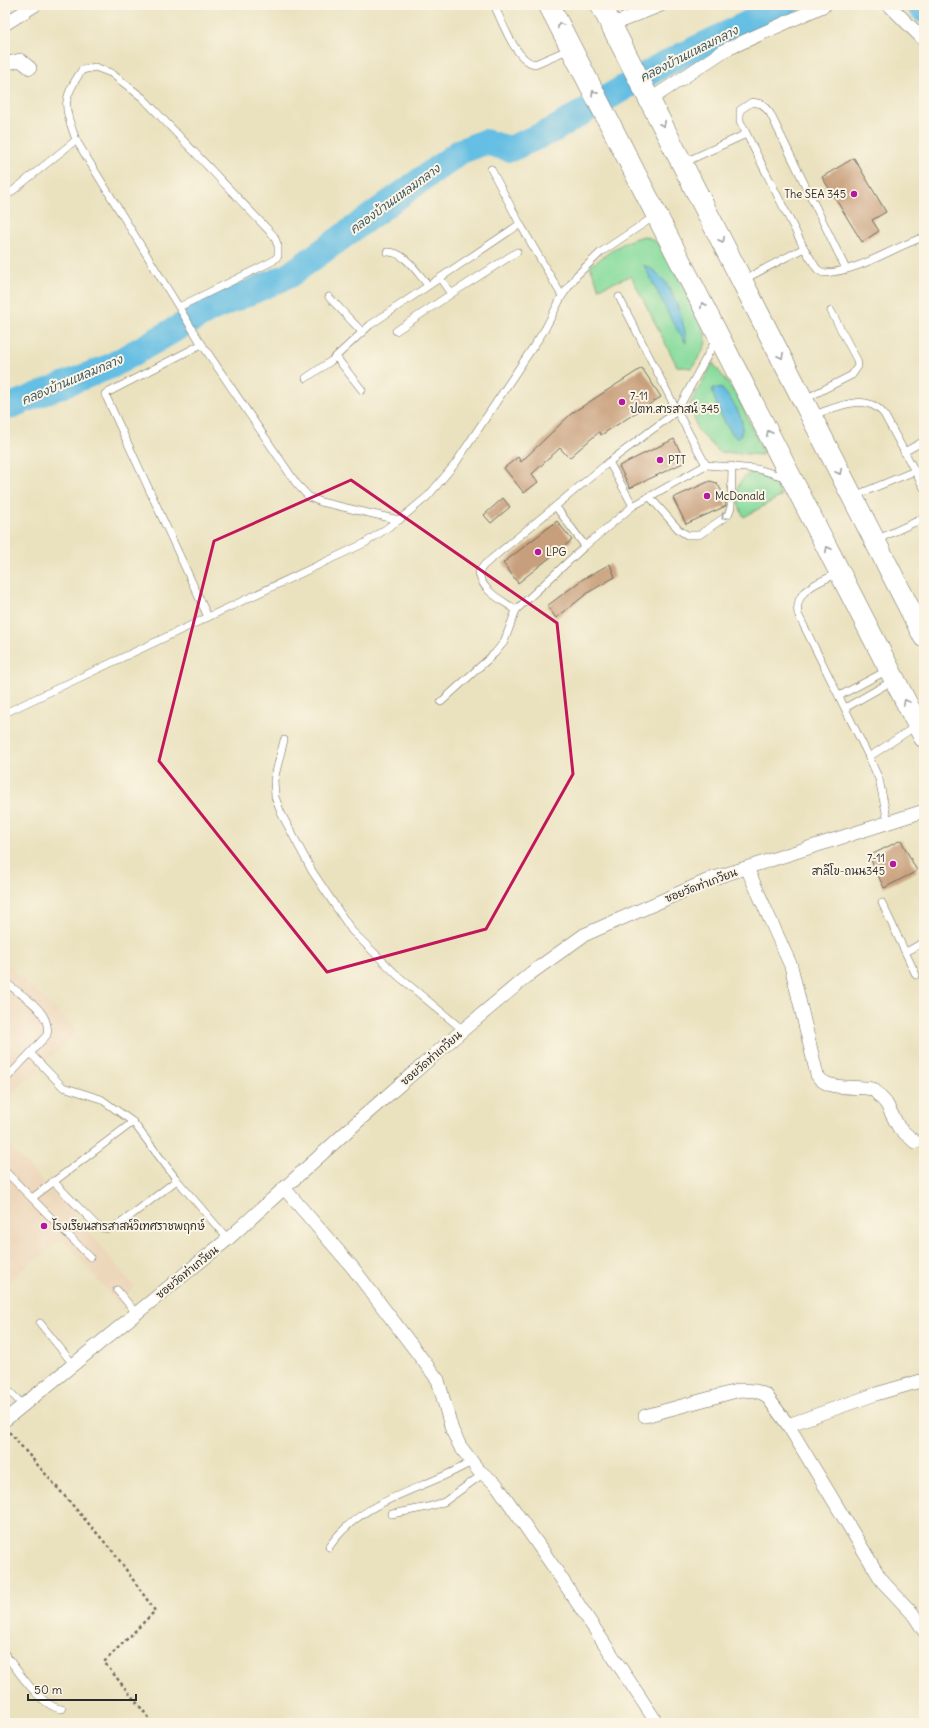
<svg xmlns="http://www.w3.org/2000/svg" width="929" height="1728" font-family="Delius,'Playpen Sans Thai',sans-serif">
	<rect width="100%" height="100%" fill="#fcf5e5"/>
	<filter id="ink" filterUnits="userSpaceOnUse"><feTurbulence type="fractalNoise" baseFrequency=".025" numOctaves="2"/><feDisplacementMap in="SourceGraphic" scale="8" xChannelSelector="R" yChannelSelector="G"/><feConvolveMatrix kernelMatrix="1 2 1 2 8 2 1 2 1" color-interpolation-filters="sRGB"/></filter>
	<filter id="wash" filterUnits="userSpaceOnUse"><feTurbulence type="fractalNoise" baseFrequency=".012" numOctaves="4" result="noise"/><feDisplacementMap in="SourceGraphic" scale="16" xChannelSelector="R" yChannelSelector="G"/><feGaussianBlur stdDeviation="0.9" result="paint"/><feColorMatrix in="noise" values="0 0 0 0 0 0 0 0 0 0 0 0 0 0 0 0 0 1.4 0 .05"/><feComposite in="paint" operator="in"/></filter>
	<g filter="url(#wash)">
		<rect width="100%" height="100%" fill="#eae2bf"/>
		<g fill="#edd7bb">
			<path d="M5,961L78,1032L5,1100Z"/>
			<path d="M5,1142L73,1213L135,1287L117,1303L63,1238L5,1283Z"/>
		</g>
		<g fill="#87db9d" stroke="#598364">
			<path d="M645,236C649,238 653,239 656,242C666,250 705,325 706,338C706,349 698,359 691,368L677,366L631,276L599,288L590,266C608,254 624,239 645,236Z"/>
			<path d="M713,363L738,397L762,450V455L719,452L697,429L690,404Z"/>
			<path d="M752,472C770,476 774,479 781,496L744,517C735,501 732,482 752,472Z"/>
		</g>
		<g fill="#65bee3" stroke="#487487">
			<path d="M644,265C649,268 655,271 659,275C673,288 686,325 686,343L672,321Z"/>
			<path d="M712,388L722,389C732,401 752,425 737,439C725,426 715,405 712,388Z"/>
		</g>
		<g fill="none" stroke-linecap="round" stroke-linejoin="round">
			<g stroke="#65bee3" stroke-width="26">
				<path d="M919,5L924,10"/>
				<path d="M5,408L111,366L211,309L288,276L461,151L485,142L510,149L553,130L662,65L786,5"/>
			</g>
		</g>
		<g id="blocks">
			<g fill="#c89f7c">
				<path d="M854,158L886,212L872,220L879,231L862,242L822,177Z"/>
				<path d="M642,368L661,397L601,435L599,432L569,458L560,448L532,474L538,482L524,493L504,468L518,457L521,462L572,413Z"/>
				<path d="M674,439L685,462L630,488L619,466Z"/>
				<path d="M710,481L717,483L725,497L726,506L686,524L673,498Z"/>
				<path d="M503,498L510,507L491,523L484,515Z"/>
				<path d="M557,521L572,540L518,583L503,563Z"/>
				<path d="M610,564L615,577L589,592L556,618L547,606L583,579Z"/>
				<path d="M901,840L917,871L884,888L869,856Z"/>
			</g>
		</g>
	</g>
	<g filter="url(#ink)">
		<use href="#blocks" fill-opacity="0" stroke="#6e6b5f" stroke-width="1"/>
		<g fill="none" stroke-linecap="round" stroke-linejoin="round">
			<g stroke="#6e6b5f" stroke-width="8">
				<g id="service">
					<path d="M494,5C502,21 516,62 535,64L570,49"/>
					<path d="M683,163L746,134"/>
					<path d="M491,169L520,224"/>
					<path d="M5,197L76,140"/>
					<path d="M804,248L740,121V110L752,102L762,104L770,113L846,269"/>
					<path d="M387,252C405,251 417,273 428,285"/>
					<path d="M743,280L804,248L817,269L823,273C859,272 891,248 924,237"/>
					<path d="M451,294L517,252"/>
					<path d="M329,297L362,332"/>
					<path d="M179,307L273,261L278,256V246L274,236L143,98L111,73L95,67L82,70C61,101 64,106 76,140L199,340L296,483L309,497L321,502L399,520"/>
					<path d="M396,331L451,294L440,278"/>
					<path d="M717,338L677,411L706,465L758,469L787,478"/>
					<path d="M202,344L105,394L208,617"/>
					<path d="M336,357L362,390"/>
					<path d="M306,378L331,361L370,325L520,224L562,296"/>
					<path d="M805,399L852,375L858,366L857,360L831,311"/>
					<path d="M813,415C837,408 864,391 884,414L924,488"/>
					<path d="M904,452L924,441"/>
					<path d="M609,462L633,506"/>
					<path d="M649,496L679,530L687,535H699L728,515L731,507L732,466"/>
					<path d="M854,496L915,471"/>
					<path d="M556,507L585,546"/>
					<path d="M876,540L924,518"/>
					<path d="M838,573C819,583 794,589 798,614L869,757L879,779L888,822"/>
					<path d="M516,610C502,600 481,591 479,572L484,565L609,462L677,411L619,297"/>
					<path d="M839,696L888,670"/>
					<path d="M441,702L495,653L504,642L516,610L585,546L633,506L706,465"/>
					<path d="M845,708L894,680"/>
					<path d="M5,713L365,543L399,520L428,496L455,464L545,329L562,296L577,275L601,252L655,216"/>
					<path d="M284,740L274,780L275,797L281,813L312,871L352,931L397,975L463,1030"/>
					<path d="M869,757L916,726"/>
					<path d="M882,903L916,975"/>
					<path d="M906,952L924,942"/>
					<path d="M5,982C21,995 52,1011 47,1035L5,1080"/>
					<path d="M31,1054L63,1087L101,1099L133,1122L177,1180L228,1239"/>
					<path d="M5,1171L90,1257"/>
					<path d="M53,1181L97,1226C107,1231 112,1228 121,1223L177,1180"/>
					<path d="M32,1198L133,1122"/>
					<path d="M117,1290L136,1313"/>
					<path d="M40,1323L73,1364"/>
					<path d="M5,1387L22,1404"/>
					<path d="M392,1514L428,1507L444,1502L483,1474"/>
					<path d="M329,1547C362,1498 423,1491 471,1462"/>
					<path d="M5,1654C17,1670 42,1708 62,1709"/>
				</g>
			</g>
			<g stroke="#6e6b5f" stroke-width="14">
				<g id="minor">
					<path d="M889,5L924,40"/>
					<path d="M5,24L35,5"/>
					<path d="M611,25L661,5"/>
					<path d="M5,64L20,60L30,68"/>
					<path d="M651,99L725,50L825,5"/>
					<path d="M747,868L791,966L817,1075C827,1092 856,1085 873,1089L886,1103L899,1128L915,1142"/>
					<path d="M284,1188L353,1268L438,1380L452,1430L460,1446L478,1470L496,1484L555,1569L657,1723"/>
					<path d="M645,1416L740,1390L756,1391L766,1395L788,1425L882,1581L913,1614L924,1631"/>
					<path d="M5,1420L228,1239L365,1115L463,1030L531,973L584,935L711,879L924,811"/>
					<path d="M788,1425L876,1394L924,1380"/>
				</g>
			</g>
			<g stroke="#6e6b5f" stroke-width="22">
				<g id="primary">
					<path d="M549,5L924,737"/>
					<path d="M601,5L924,637"/>
				</g>
			</g>
			<path stroke="#6e6b5f" stroke-width="2.5" stroke-dasharray="3 3" stroke-linecap="butt" d="M9,1432L115,1554L155,1611L104,1662L153,1723"/>
			<use href="#service" stroke="#fff" stroke-width="7"/>
			<use href="#minor" stroke="#fff" stroke-width="13"/>
			<use href="#primary" stroke="#fff" stroke-width="21"/>
		</g>
		<defs><path id="oneway-chevron" d="M-2-3.5L2.5 0L-2 3.5" fill="none" stroke-width="1.6" stroke-linecap="round" stroke-linejoin="round"/></defs>
		<g stroke="#a0a0a0">
			<use href="#oneway-chevron" transform="translate(560 25) rotate(-117)"/>
			<use href="#oneway-chevron" transform="translate(594 93) rotate(-117)"/>
			<use href="#oneway-chevron" transform="translate(663 124) rotate(63)"/>
			<use href="#oneway-chevron" transform="translate(722 240) rotate(63)"/>
			<use href="#oneway-chevron" transform="translate(703 305) rotate(-117)"/>
			<use href="#oneway-chevron" transform="translate(781 356) rotate(63)"/>
			<use href="#oneway-chevron" transform="translate(769 433) rotate(-117)"/>
			<use href="#oneway-chevron" transform="translate(839 472) rotate(63)"/>
			<use href="#oneway-chevron" transform="translate(724 517) rotate(134)"/>
			<use href="#oneway-chevron" transform="translate(828 549) rotate(-117)"/>
			<use href="#oneway-chevron" transform="translate(906 702) rotate(-118)"/>
		</g>
	</g>
	<path fill="none" stroke="#c2185b" stroke-width="3" stroke-linejoin="round" d="M351,480L557,623L573,774L486,929L327,972L159,761L214,541Z"/>
	<g fill="#b5179e" stroke="#fcf5e5" stroke-width="1.5">
		<circle cx="854" cy="194" r="4"/>
		<circle cx="622" cy="402" r="4"/>
		<circle cx="660" cy="460" r="4"/>
		<circle cx="707" cy="496" r="4"/>
		<circle cx="538" cy="552" r="4"/>
		<circle cx="893" cy="864" r="4"/>
		<circle cx="44" cy="1226" r="4"/>
	</g>
	<g text-anchor="middle" stroke-width="4" stroke-linejoin="round" paint-order="stroke">
		<g font-size="11" fill="#2b2b2b" stroke="#fcf5e5" text-anchor="start">
			<text x="846" y="198" text-anchor="end">The SEA 345</text>
			<text x="630" y="400">7-11<tspan x="630" dy="13">ปตท.สารสาสน์ 345</tspan></text>
			<text x="668" y="464">PTT</text>
			<text x="715" y="500">McDonald</text>
			<text x="546" y="556">LPG</text>
			<text x="885" y="862" text-anchor="end">7-11<tspan x="885" dy="13">สาลีโข-ถนน345</tspan></text>
			<text x="52" y="1230">โรงเรียนสารสาสน์วิเทศราชพฤกษ์</text>
		</g>
		<g font-size="11" fill="#2b2b2b" stroke="#fcf5e5">
			<text transform="translate(701 885) rotate(-21)" y="4">ซอยวัดท่าเกวียน</text>
			<text transform="translate(431 1058) rotate(-41)" y="4">ซอยวัดท่าเกวียน</text>
			<text transform="translate(187 1272) rotate(-39)" y="4">ซอยวัดท่าเกวียน</text>
		</g>
		<g font-size="12" font-style="italic" fill="#3c5762" stroke="#fcf5e5">
			<text transform="translate(689 54) rotate(-27)" y="4">คลองบ้านแหลมกลาง</text>
			<text transform="translate(395 199) rotate(-36)" y="4">คลองบ้านแหลมกลาง</text>
			<text transform="translate(72 380) rotate(-23)" y="4">คลองบ้านแหลมกลาง</text>
		</g>
	</g>
	<rect width="929" height="1728" fill="none" stroke="#fcf5e5" stroke-width="20"/>
	<path d="M28 1694v6h108v-6" fill="none" stroke="#2b2b2b" stroke-width="2"/>
	<text x="34" y="1694" font-size="12" fill="#2b2b2b" stroke="#fcf5e5" stroke-width="3" paint-order="stroke">50 m</text>
</svg>
